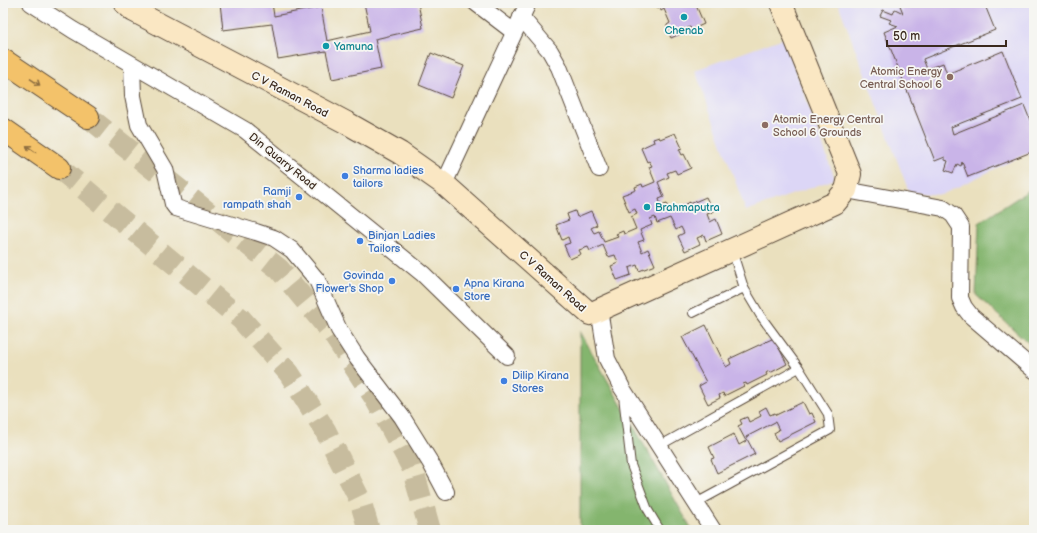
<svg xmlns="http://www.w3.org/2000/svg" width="1037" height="533" font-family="'Balsamiq Sans',sans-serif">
	<rect width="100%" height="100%" fill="#f6f6f2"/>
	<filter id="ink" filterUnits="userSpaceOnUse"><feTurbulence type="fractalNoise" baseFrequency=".025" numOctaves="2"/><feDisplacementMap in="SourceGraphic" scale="8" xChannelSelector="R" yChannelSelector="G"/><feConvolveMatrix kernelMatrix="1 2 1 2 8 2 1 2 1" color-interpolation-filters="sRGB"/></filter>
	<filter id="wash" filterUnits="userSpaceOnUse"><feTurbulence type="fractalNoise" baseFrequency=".012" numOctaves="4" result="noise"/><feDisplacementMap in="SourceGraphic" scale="16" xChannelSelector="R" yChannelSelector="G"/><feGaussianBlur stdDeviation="0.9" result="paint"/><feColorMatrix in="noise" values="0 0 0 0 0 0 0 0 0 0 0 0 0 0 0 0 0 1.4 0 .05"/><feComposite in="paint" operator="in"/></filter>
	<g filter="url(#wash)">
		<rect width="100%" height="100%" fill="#eae0be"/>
		<g fill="#dcd6f6">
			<path d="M838,3H1034V150L941,195L909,192Z"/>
			<path d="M784,38L835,179L746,211L695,70Z"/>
		</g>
		<g fill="#84b56e" stroke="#607046">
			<path d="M1034,187V348L976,295L979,223Z"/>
			<path d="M580,331L591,351L692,530H580Z"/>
		</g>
		<g id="blocks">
			<g fill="#c9b4e8">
				<path d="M220,3H272L274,16L321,7L327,41L370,31L364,3H418L423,28L375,39L381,69L332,79L326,51L278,59L272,24L223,30Z"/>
				<path d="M695,3L704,24L691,30L690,27L681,31L682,33L671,38L667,29V25L670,23L664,9L661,11L660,8L658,9L656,4Z"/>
				<path d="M899,3H984L995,30L923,59L927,69L943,63L947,74L1003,51L1022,99L951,127L953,134L1024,105L1034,130V151L968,177L962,162L961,166L957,164L953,173L945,170L948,161L945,160V157L935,161L884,32L898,26L889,23L891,20L880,16L883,10L893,14L895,9L903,13Z"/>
				<path d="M431,53L464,66L451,98L419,85Z"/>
				<path d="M675,133L682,148L679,149L682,155L684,154L691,168L677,174L675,170L667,173L669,177L658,182L664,197L659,199L661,206L667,204L671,213L690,202V204L706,197L713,212L707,214L710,222L716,219L722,234L706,241L704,235L697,238L700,244L685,251L678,236L684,233L681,227L676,230L670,218L657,223L655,217L650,219L652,225L640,230L644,240L638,242L642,252L648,249L655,265L639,271L637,265L629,268L631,275L617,280L611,266L618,263L615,255L608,257L603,245L590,251L588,247L579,250L581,254L570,259L564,245L570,243L568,237L562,240L556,225L569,220L567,214L575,211L577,217L591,211L597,225L591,228L594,233L599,231L604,242L618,237L616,234L623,231L624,234L636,229L631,217L637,214L635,209L629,212L622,195L636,190L635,187L642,184L643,187L655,182L649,167L652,166L649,161L647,162L641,148L654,142L653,139L659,137L660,139Z"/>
				<path d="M706,325L726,367L731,364L729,359L774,338L787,364L770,373L769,371L766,373L767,375L747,385L746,383L743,384L744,386L724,396L723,393L719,395L720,398L708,404L699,386L706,382L682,337Z"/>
				<path d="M803,402L809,414L812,413L816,422L778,441L774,433L779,430L775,422L746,437L755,454L717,473L711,459L714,458L709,447L734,434L739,445L746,441L738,426L742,424L740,420L747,417L749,422L761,416L759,411L766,407L770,415L775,413L776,415Z"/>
			</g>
		</g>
	</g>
	<g filter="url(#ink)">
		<use href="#blocks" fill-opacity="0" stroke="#554536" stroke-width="1"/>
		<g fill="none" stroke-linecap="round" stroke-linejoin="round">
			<g stroke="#c7bc9e" stroke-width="22" stroke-dasharray="22 11" stroke-linecap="butt">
				<path d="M88,117L279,269L333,334L375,398L412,467L430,530"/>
				<path d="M59,168L241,319L289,373L325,430L360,500L369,530"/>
			</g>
			<g stroke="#554536" stroke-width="10">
				<g id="lane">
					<path d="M693,313L744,288"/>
					<path d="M623,396L631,465L648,510L660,530"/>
					<path d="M659,446L799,368"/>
					<path d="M696,503L830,430L828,414L799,368L760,315L744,288L732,250"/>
				</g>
			</g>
			<g stroke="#554536" stroke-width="18">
				<g id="street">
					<path d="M31,3L73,30L245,130L423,274L507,356"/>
					<path d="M476,3L514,32"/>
					<path d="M521,17L550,51L559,67L599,169"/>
					<path d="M132,65L133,96L139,125L165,169L173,204L176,208L256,232L274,238L292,250L317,280L339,330L357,358L402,417L430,462L446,492"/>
					<path d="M444,184L528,3"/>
					<path d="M846,190L943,208L953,215L961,227L960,298L964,307L971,316L1034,370"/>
					<path d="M599,309L607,359L622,388L713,530"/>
				</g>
			</g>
			<g stroke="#554536" stroke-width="24">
				<path id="secondary" d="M125,3L134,11L347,123L400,153L444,184L590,314L835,203L846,190L850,174L781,3"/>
			</g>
			<g stroke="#554536" stroke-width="24">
				<g id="highway">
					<path d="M3,60L88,117"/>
					<path d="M3,129L59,168"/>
				</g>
			</g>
			<use href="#lane" stroke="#fff" stroke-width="8"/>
			<use href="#street" stroke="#fff" stroke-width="16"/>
			<use href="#secondary" stroke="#fae7c3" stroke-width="22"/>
			<use href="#highway" stroke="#f3c26a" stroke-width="22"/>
		</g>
		<defs><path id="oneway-shaft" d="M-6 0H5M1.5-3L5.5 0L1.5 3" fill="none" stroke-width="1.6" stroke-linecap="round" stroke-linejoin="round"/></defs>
		<g stroke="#8e6e40">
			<use href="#oneway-shaft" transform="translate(35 82) rotate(34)"/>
			<use href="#oneway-shaft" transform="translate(31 149) rotate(-145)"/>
		</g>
	</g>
	<g fill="#0f9aa8" stroke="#f6f6f2" stroke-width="1.5">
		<circle cx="684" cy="17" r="4"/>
		<circle cx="326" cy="46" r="4"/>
		<circle cx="647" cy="207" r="4"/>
	</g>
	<g fill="#8d6e63" stroke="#f6f6f2" stroke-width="1.5">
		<circle cx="950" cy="77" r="4"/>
		<circle cx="765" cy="125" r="4"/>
	</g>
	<g fill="#3f7fe0" stroke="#f6f6f2" stroke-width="1.5">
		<circle cx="345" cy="176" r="4"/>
		<circle cx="299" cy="197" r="4"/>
		<circle cx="360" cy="241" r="4"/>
		<circle cx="392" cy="281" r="4"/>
		<circle cx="456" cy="289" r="4"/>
		<circle cx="504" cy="381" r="4"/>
	</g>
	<g text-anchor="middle" stroke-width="3.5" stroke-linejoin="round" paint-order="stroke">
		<g font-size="11" fill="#0d838f" stroke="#f6f6f2" text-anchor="start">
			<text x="684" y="34" text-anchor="middle">Chenab</text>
			<text x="334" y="50">Yamuna</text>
			<text x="655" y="211">Brahmaputra</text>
		</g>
		<g font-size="11" fill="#785e54" stroke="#f6f6f2" text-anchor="end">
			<text x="942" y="75">Atomic Energy<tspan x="942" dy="13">Central School 6</tspan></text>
			<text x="773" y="123" text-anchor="start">Atomic Energy Central<tspan x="773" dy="13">School 6 Grounds</tspan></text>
		</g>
		<g font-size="11" fill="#3b2a1e" stroke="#f6f6f2">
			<text transform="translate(290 94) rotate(28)" y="4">C V Raman Road</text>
			<text transform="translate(283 161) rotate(39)" y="4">Din Quarry Road</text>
			<text transform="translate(553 281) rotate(42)" y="4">C V Raman Road</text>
		</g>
		<g font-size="11" fill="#366cbe" stroke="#f6f6f2" text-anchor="start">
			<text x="353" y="174">Sharma ladies<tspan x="353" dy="13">tailors</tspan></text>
			<text x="291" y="195" text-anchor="end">Ramji<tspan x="291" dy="13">rampath shah</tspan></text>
			<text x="368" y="239">Binjan Ladies<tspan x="368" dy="13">Tailors</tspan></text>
			<text x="384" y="279" text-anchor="end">Govinda<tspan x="384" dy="13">Flower's Shop</tspan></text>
			<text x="464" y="287">Apna Kirana<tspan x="464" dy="13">Store</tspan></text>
			<text x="512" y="379">Dilip Kirana<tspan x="512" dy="13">Stores</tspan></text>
		</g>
	</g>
	<rect width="1037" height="533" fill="none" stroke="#f6f6f2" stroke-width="16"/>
	<path d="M887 40v6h119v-6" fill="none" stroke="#3b2a1e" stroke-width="2"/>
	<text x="893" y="40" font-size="12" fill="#3b2a1e" stroke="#f6f6f2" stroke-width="3" paint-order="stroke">50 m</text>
</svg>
